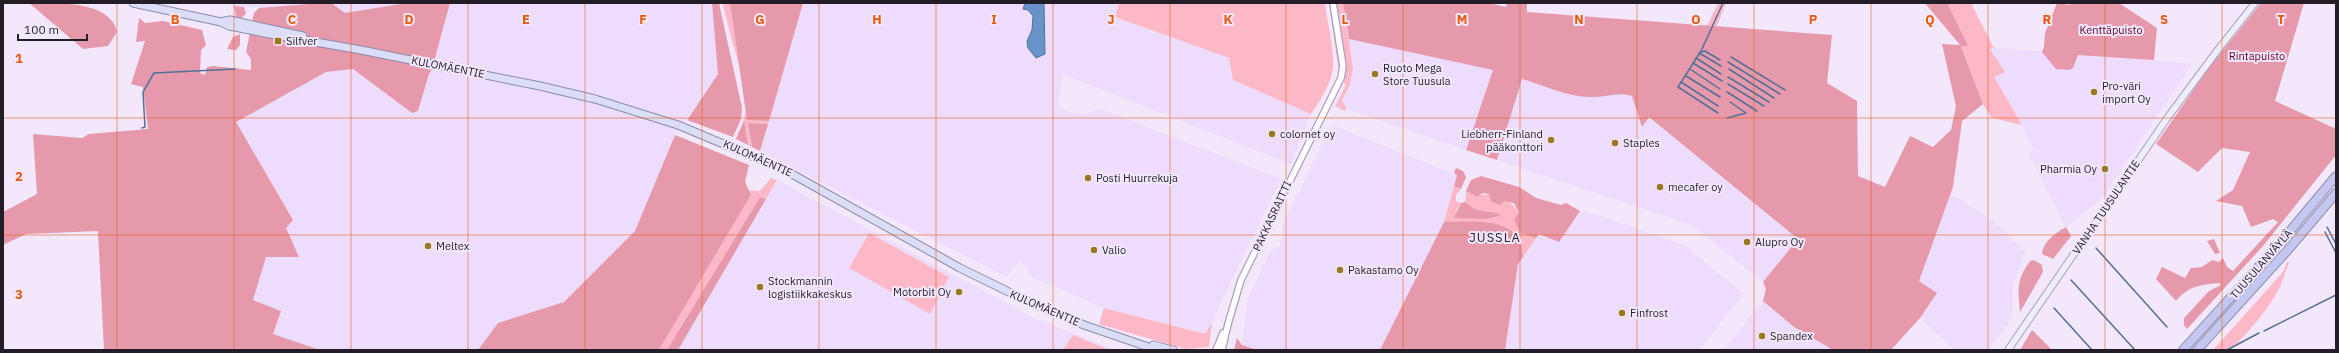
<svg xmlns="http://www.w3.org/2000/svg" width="2339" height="353" font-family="'IBM Plex Sans',sans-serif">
	<rect width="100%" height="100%" fill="#f2e7fb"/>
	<g fill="#eddcfc">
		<path d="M229,3H322L259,8L234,6Z"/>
		<path d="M331,3H407L345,13Z"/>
		<path d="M450,3H712L718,74L675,134L635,231L564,302L498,323L478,350H320L273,334L252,301L266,257L236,122L326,72L353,69L412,113L418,111L429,74L432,69Z"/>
		<path d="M803,3H1119L1115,17L1229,58L1233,80L1311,114L1291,164L1062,74L1058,107L1080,115L1100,109L1281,179L1206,333L1104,308L1032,277L1020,260L1007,277L760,151Z"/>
		<path d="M1349,39L1493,70L1466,150L1344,108L1342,100L1350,85L1353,68Z"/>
		<path d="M1961,45L2154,60L2192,64L2103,197L2066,227L2029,154L2034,150L2022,125L1992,118L1983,104Z"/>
		<path d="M1522,79L1572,94L1589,97L1625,93L1632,96L1642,127L1649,117L1798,239L1763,282L1692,225L1497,160Z"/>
		<path d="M1332,125L1457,175L1444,222L1380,350H1257L1242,345L1248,298L1271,250L1279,247L1283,237L1281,228Z"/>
		<path d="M777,180L1032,317L1114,350H678Z"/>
		<path d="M1951,194L1994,221L2025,252L2013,284L2012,314L2009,323L1987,350H1955L1920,318L1937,293L1919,281Z"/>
		<path d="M1580,211L1601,216L1684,245L1744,294L1699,350H1505L1518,264L1539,234L1559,242Z"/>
		<path d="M1763,301L1794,327L1833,350H1723Z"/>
	</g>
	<g fill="#fcb8c7">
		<path d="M723,3H730L739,66L723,6Z"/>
		<path d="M1119,3H1325C1327,20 1335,53 1333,69C1330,85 1320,101 1311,114L1233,80L1229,58L1115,17Z"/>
		<path d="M1329,3H1331L1340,66H1338Z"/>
		<path d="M1336,3H1343L1353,68L1350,85L1342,100L1346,108L1345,111L1335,106L1346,85L1344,84L1346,71Z"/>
		<path d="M1718,3H1726L1717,26H1707Z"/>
		<path d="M1925,3H1971L1994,48L1990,49L2005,72L1994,77L2022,125L1992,118L1983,104L1961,45Z"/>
		<path d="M746,110L747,120L769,121L768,124L748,123L752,147L748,145L744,120Z"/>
		<path d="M771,178L777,180L766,199L760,197L667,350H659L751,195L749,190L760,191Z"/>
		<path d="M1454,186L1461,189L1456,195V201L1461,203L1456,211L1497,218V213L1476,210L1465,202L1466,191L1477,197C1489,189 1515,201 1519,214C1521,219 1520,227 1520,233L1536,238L1523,257V251L1489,222H1444Z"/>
		<path d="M869,233L949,277L930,314L849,268Z"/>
		<path d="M2287,262L2289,263C2285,271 2283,281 2279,289C2266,312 2249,332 2230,350H2213L2283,272Z"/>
		<path d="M1104,308L1202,333H1206L1212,322L1209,347L1185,349L1099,324Z"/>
		<path d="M1073,335L1110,350H1063Z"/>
	</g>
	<g fill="#e699ab">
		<path d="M29,3C56,3 111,0 117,32L108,46L83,49Z"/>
		<path d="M322,3H331L345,13L407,3H450L432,69L429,74L418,111L412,113L353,69L326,72L236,122L293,220L286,228L299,257H266L253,300L281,311L273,334L320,350H104L98,231L26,234L3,245V212L37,194L33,134L82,138L89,134L148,129L143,87L131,84L145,41L136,42L139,18L145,23L163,21L202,30L206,45L201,50L200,73L205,75L207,67L213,66L251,70V59L246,52L254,13L259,8Z"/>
		<path d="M712,3H719L742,108L741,119L733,137L687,120L718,74Z"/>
		<path d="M730,3H803L769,121L747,120Z"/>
		<path d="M1343,3H1488L1506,7L1507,3H1527V12L1832,35L1827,83L1857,101L1858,176L1885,187L1910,136L1933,147L1951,130L1956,106L1942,44L1960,45L1925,3H1947L1968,46H1961L1983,104L1962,121L1953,187L1919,281L1937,293L1920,318L1891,350H1833L1794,327L1763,301L1766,289L1763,282L1798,239L1649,117L1642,127L1632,96C1618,91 1604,98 1589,97C1567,97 1543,85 1522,79L1497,160L1466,150L1493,70L1349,39Z"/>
		<path d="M2057,3L2070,5L2071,3H2119L2157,28L2154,60L2078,55L2073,68L2069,70L2056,69L2042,52L2044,47L2045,33Z"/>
		<path d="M2261,3H2304L2275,101L2334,128L2336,125V155L2263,246L2187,329L2184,325V318L2209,291L2221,285L2219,283C2200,285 2188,286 2176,301L2156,279L2162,267L2185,278L2191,268L2202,267L2212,260L2219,262L2223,258L2227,267L2233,271L2278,222L2273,219L2251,227L2242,206L2216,201L2233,190L2250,152L2222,148L2198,172L2156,144L2208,69Z"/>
		<path d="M234,6L244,7L246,14L241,18L236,17Z"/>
		<path d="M240,34V45L236,50L227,49L233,37Z"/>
		<path d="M744,120L748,145L736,139Z"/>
		<path d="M748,123L768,124L760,151L752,147Z"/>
		<path d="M675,135L749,165L745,182L751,195L659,350H478L498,323L564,302L635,231Z"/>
		<path d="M1456,168L1463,171L1466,177L1461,189L1454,186L1457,175L1454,173Z"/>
		<path d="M1481,176L1519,187L1536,198L1561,205L1566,203L1580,211L1559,242L1539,234L1536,238L1520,233L1514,219L1519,213L1514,203L1504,201L1500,205L1491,201L1489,194L1483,193L1477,197L1466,191L1471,180Z"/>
		<path d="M760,197L766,199L678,350H667Z"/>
		<path d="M1465,202L1476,210L1497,213L1501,216L1485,219L1454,218L1461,203Z"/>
		<path d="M1444,222C1473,222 1523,215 1523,257L1518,264L1505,350H1380Z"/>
		<path d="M2066,227L2071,236L2053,259L2042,254C2043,241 2056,233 2066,227Z"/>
		<path d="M2214,239L2220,253L2215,254L2207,241Z"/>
		<path d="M2034,260L2042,265L2043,272L2020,312C2018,288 2016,281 2030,261Z"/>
		<path d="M2032,330L2052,350H2020Z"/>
		<path d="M1237,338L1242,345L1257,350H1234Z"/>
	</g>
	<path fill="#6793c9" stroke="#537099" d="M1025,3H1044L1045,54L1036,58L1028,48L1027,41L1032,30L1033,16L1028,10L1023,9Z"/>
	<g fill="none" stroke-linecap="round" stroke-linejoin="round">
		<g stroke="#537099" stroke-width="1.5">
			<path d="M1701,52L1705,51L1720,60"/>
			<path d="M1699,53L1721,66"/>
			<path d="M1731,57L1785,90"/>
			<path d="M1696,58L1721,74"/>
			<path d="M1728,62L1780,94"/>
			<path d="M1693,63L1722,81"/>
			<path d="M1690,69L1720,89"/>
			<path d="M1729,69L1774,98"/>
			<path d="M1686,76L1720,97"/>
			<path d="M1728,77L1769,102"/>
			<path d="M1681,82L1718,106"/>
			<path d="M1728,84L1764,106"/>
			<path d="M1727,92L1757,111"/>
			<path d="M1718,113L1678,87L1701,51L1723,3"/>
			<path d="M1727,118L1746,113L1730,102"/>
			<path d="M142,128L145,127L143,92L154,73L235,69"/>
			<path d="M2327,227L2336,244"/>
			<path d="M2325,232L2336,253"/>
			<path d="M2096,248L2167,327"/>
			<path d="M2071,280L2135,350"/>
			<path d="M2054,308L2092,350"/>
			<path d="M2264,331L2336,295"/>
			<path d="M2227,350L2259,333"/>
		</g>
		<g stroke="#af9fbd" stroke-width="8">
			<g id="tertiary">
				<path d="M1216,350L1223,333"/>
				<path d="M1222,350L1228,324L1241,280L1341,78L1343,66L1333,3"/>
			</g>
		</g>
		<g stroke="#af9fbd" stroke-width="8">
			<path id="secondary" d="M2008,350L2168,117L2217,51L2255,3"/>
		</g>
		<g stroke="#8c8caa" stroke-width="9">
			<g id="primary">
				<path d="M133,3L221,22L229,26L270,34L361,50L540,86L595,99L678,125L783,169L960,268L1021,298L1084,325L1157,350"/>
				<path d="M221,22L230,20L303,36"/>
				<path d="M1153,345L1173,350"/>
			</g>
		</g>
		<g stroke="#8c8caa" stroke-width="10">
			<g id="motorway">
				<path d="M2183,350L2280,243L2336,176"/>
				<path d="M2197,350L2287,251L2336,193"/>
			</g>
		</g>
		<use href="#tertiary" stroke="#fff" stroke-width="5.5"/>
		<use href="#secondary" stroke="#edeefa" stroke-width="6"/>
		<use href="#primary" stroke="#dcddf6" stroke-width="7"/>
		<use href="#motorway" stroke="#c4c7f0" stroke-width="8"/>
	</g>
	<path fill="none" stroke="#e8590c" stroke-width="1" stroke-opacity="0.55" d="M117,3V350M234,3V350M351,3V350M468,3V350M585,3V350M702,3V350M819,3V350M936,3V350M1053,3V350M1170,3V350M1286,3V350M1403,3V350M1520,3V350M1637,3V350M1754,3V350M1871,3V350M1988,3V350M2105,3V350M2222,3V350M3,118H2336M3,235H2336"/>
	<g fill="#987821" stroke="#f2e7fb" stroke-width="1.5">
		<rect x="274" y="37" width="8" height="8" rx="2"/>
		<circle cx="1375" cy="74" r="4"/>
		<circle cx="2094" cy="92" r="4"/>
		<circle cx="1272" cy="134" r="4"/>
		<circle cx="1551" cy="140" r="4"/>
		<circle cx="1615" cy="143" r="4"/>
		<circle cx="2105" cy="169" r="4"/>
		<circle cx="1088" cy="178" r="4"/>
		<circle cx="1660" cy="187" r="4"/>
		<circle cx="1747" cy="242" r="4"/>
		<circle cx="428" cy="246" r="4"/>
		<circle cx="1094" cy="250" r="4"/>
		<circle cx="1340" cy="270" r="4"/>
		<circle cx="760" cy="287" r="4"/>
		<circle cx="959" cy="292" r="4"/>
		<circle cx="1622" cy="313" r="4"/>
		<circle cx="1762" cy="336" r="4"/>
	</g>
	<g text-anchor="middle" stroke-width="4" stroke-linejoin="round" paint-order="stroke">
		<g font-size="11" fill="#5e0028" stroke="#f2e7fb">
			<text x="2111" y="34">Kenttäpuisto</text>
			<text x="2257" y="60">Rintapuisto</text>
		</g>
		<g font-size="11" fill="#231d28" stroke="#f2e7fb" text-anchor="start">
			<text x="286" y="45">Silfver</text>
			<text x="1383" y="72">Ruoto Mega<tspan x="1383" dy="13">Store Tuusula</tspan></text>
			<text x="2102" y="90">Pro-väri<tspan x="2102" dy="13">import Oy</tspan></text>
			<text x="1280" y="138">colornet oy</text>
			<text x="1543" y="138" text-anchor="end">Liebherr-Finland<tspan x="1543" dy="13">pääkonttori</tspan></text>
			<text x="1623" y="147">Staples</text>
			<text x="2097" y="173" text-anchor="end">Pharmia Oy</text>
			<text x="1096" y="182">Posti Huurrekuja</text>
			<text x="1668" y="191">mecafer oy</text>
			<text x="1755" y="246">Alupro Oy</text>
			<text x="436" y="250">Meltex</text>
			<text x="1102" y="254">Valio</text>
			<text x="1348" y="274">Pakastamo Oy</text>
			<text x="768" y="285">Stockmannin<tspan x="768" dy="13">logistiikkakeskus</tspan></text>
			<text x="951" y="296" text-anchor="end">Motorbit Oy</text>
			<text x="1630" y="317">Finfrost</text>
			<text x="1770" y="340">Spandex</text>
		</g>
		<g font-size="11" fill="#231d28" stroke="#f2e7fb">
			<text transform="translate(448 67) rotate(11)" y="4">KULOMÄENTIE</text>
			<text transform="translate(758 158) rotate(24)" y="4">KULOMÄENTIE</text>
			<text transform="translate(2106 207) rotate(-56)" y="4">VANHA TUUSULANTIE</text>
			<text transform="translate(1272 216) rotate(-65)" y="4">PAKKASRAITTI</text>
			<text transform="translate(2261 264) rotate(-49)" y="4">TUUSULANVÄYLÄ</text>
			<text transform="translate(1045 308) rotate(23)" y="4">KULOMÄENTIE</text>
		</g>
		<g font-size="13" letter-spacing="1" fill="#231d28" stroke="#f2e7fb">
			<text x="1495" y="242">JUSSLA</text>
		</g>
	</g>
	<g font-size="13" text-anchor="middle" font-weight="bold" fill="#e8590c" stroke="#f2e7fb" stroke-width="4" stroke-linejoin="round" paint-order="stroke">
		<text x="175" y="24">B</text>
		<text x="292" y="24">C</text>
		<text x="409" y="24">D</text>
		<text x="526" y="24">E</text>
		<text x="643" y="24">F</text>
		<text x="760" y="24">G</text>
		<text x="877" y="24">H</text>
		<text x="994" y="24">I</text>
		<text x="1111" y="24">J</text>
		<text x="1228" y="24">K</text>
		<text x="1345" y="24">L</text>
		<text x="1462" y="24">M</text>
		<text x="1579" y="24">N</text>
		<text x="1696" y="24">O</text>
		<text x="1813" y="24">P</text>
		<text x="1930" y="24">Q</text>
		<text x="2047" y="24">R</text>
		<text x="2164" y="24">S</text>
		<text x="2281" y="24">T</text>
		<text x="19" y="63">1</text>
		<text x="19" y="181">2</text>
		<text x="19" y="299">3</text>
	</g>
	<rect width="2339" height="353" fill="none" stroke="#231d28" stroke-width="8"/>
	<path d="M18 34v6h69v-6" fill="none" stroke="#231d28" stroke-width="2"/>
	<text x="24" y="34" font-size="12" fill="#231d28" stroke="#f2e7fb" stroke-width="3" paint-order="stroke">100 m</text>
</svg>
